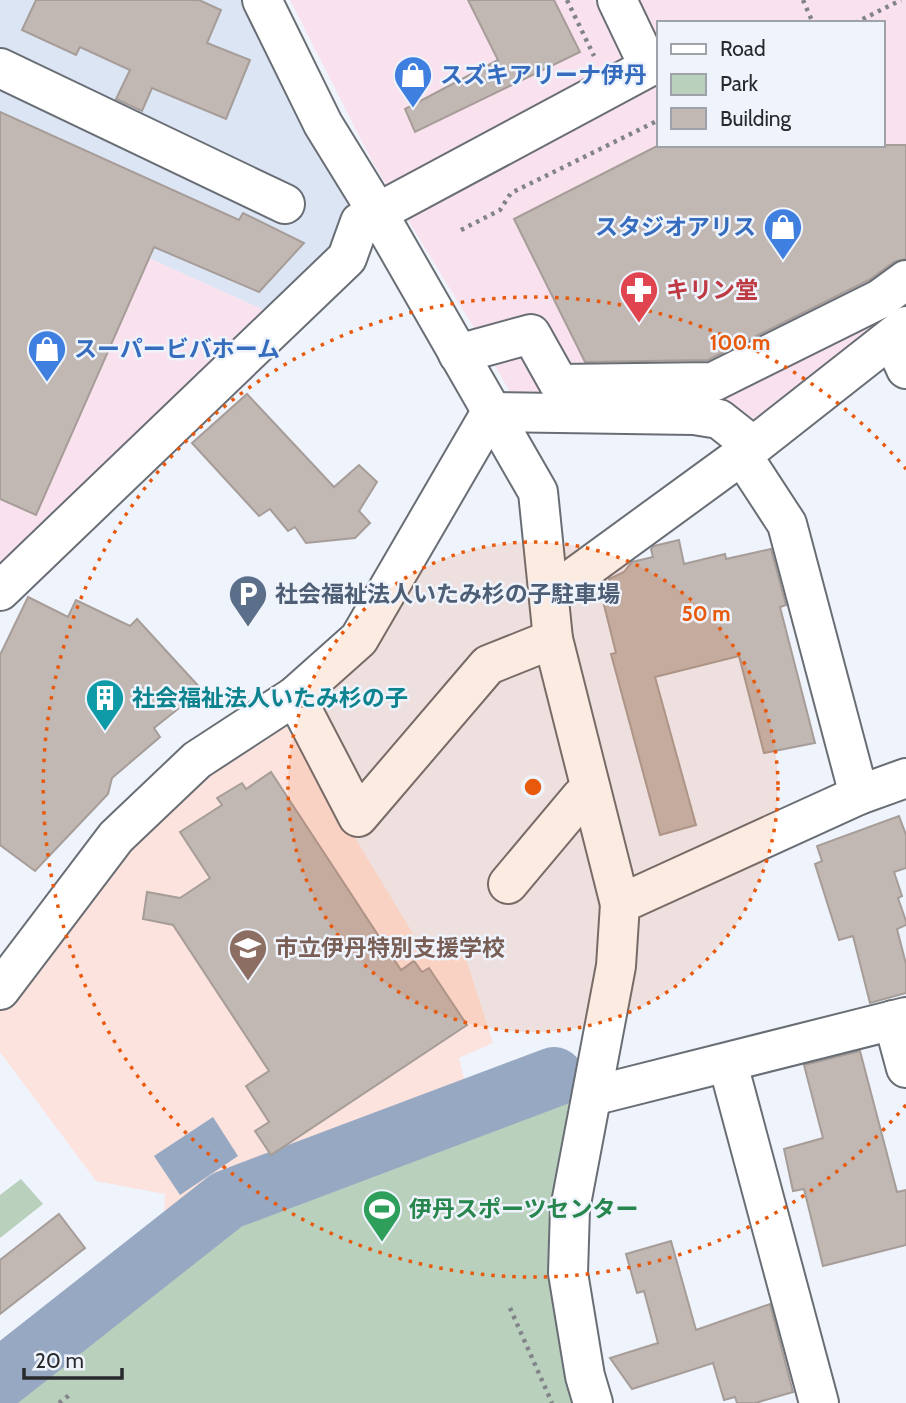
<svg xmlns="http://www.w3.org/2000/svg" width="906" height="1403" font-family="Cabin,'Noto Sans JP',sans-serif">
	<rect width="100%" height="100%" fill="#eef3fc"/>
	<g fill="#f9e2ee" fill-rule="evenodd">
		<path d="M290,0H906V306L755,423L514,399L471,323L373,163ZM659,23H883V145H659Z"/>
		<path d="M0,191L273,314L0,573Z"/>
	</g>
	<path fill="#dce5f4" d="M0,0H243L321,156L352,210L343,241L273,314L0,191Z"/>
	<path fill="#fde3dd" d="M292,715L354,836L424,952L458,934L493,1043L459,1058L465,1083L224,1175L164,1218L165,1194L96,1181L0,1052V1010L119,857L203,774Z"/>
	<g fill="#b9d0bd">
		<path d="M569,1097L550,1265L574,1403H10L239,1222Z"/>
		<path d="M21,1179L43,1204L0,1238V1195Z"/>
	</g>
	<path fill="#97a8c3" d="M213,1117L238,1156L180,1195L154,1156Z"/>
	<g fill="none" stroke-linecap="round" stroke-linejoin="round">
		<path stroke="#97a8c3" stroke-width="60" d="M0,1379L227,1200L554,1077"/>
	</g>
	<g fill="#c1b7b3" stroke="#a69c98" stroke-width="2">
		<path d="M36,0H199L221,10L207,43L250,60L226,119L152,88L142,111L116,99L130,70L80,47L76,55L22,30Z"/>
		<path d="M468,0H554L580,52L415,132L405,109L498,60Z"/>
		<path d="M0,112L239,220L243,213L304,243L259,292L154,247L36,515L0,499Z"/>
		<path d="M659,145H906V259L894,262L869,280L708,360L585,362L514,219Z"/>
		<path d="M247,394L334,487L359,465L377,482L359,511L370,523L355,538L306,543L295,527L288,531L270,509L259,516L192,443Z"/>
		<path d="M679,540L684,564L725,554L726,559L771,549L786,605L780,607L815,743L764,753L739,656L655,677L696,825L660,835L611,654L616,653L604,605L615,602L609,579L624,572L632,562L653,557L651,549L654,546Z"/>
		<path d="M28,597L68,617L76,600L130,626L137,619L202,690L154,728L160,737L112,778L108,794L35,871L0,845V655Z"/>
		<path d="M271,772L401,970L414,961L422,972L429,968L467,1025L271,1155L255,1131L269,1122L246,1086L269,1071L173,925L143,919L147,892L180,898L210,878L180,832L222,805L217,798L242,783L246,789Z"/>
		<path d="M899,816L906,835V868L894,872L902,896L898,898L906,921V925L897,929L906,964V993L870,1003L853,936L839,940L815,864L822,861L817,846Z"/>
		<path d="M860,1051L897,1192L906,1190V1245L823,1266L804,1189L793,1191L784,1149L823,1138L804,1065Z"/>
		<path d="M59,1214L85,1248L0,1314V1260Z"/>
		<path d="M671,1241L696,1330L770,1304L793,1392L755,1403H737L735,1397L724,1400L713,1363L632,1389L610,1358L658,1343L644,1291L637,1293L626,1254Z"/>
	</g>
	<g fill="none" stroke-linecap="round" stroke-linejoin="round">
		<g stroke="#696e75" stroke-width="42">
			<g id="minor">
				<path d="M262,0L323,124L376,210L538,492L553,639L620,904"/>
				<path d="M0,68L285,204"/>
				<path d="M892,338L906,369"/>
				<path d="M458,354L531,334L559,384L713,382L880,299L906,280"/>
				<path d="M742,455L787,524L859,795L906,778"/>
				<path d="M0,591L347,258L360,222L649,67L617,0"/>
				<path d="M550,595L742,455L906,326"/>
				<path d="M295,696L358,817L488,665L553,639"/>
				<path d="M508,884L581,797L591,791"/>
				<path d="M0,990L116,837L197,760L295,696L359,639L491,412L694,415L719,419L752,445"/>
				<path d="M893,1020L906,1068"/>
				<path d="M728,1064L819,1403"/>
				<path d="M592,1096L906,1017"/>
				<path d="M593,1403L585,1376L568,1273L570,1209L616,966L620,904L859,795"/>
			</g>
		</g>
		<g stroke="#82848a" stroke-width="4.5" stroke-dasharray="3.5 5" stroke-linecap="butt">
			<path d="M567,0L594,56"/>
			<path d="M803,0L813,23"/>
			<path d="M855,23L901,0"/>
			<path d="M461,230L500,210L511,193L659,120"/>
			<path d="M510,1308L552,1403"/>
			<path d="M59,1403L72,1393"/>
		</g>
		<use href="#minor" stroke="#fff" stroke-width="38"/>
	</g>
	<circle cx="533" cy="787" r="245" fill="#e8590c" fill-opacity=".12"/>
	<g fill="none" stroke="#e8590c" stroke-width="3.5" stroke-dasharray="3.5 7">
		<circle cx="533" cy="787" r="245"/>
		<path d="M906 1105A490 490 0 1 1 906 469"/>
	</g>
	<defs>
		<g id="shop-pin" transform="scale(2.0125)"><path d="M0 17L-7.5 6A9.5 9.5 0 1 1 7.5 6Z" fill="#3f7fe0" stroke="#eef3fc"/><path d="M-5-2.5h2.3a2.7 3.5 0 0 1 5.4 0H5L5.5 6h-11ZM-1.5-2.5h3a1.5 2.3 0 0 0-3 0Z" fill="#fff"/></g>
		<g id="pharmacy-pin" transform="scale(2.0125)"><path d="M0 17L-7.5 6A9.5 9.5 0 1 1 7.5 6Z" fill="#e0444e" stroke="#eef3fc"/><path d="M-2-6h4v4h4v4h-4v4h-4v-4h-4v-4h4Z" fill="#fff"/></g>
		<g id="parking-pin" transform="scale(2.0125)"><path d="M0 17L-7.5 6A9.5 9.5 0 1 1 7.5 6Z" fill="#5c6f8a" stroke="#eef3fc"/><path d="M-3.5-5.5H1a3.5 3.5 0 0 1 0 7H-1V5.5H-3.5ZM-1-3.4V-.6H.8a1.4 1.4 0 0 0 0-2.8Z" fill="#fff"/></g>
		<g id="building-pin" transform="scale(2.0125)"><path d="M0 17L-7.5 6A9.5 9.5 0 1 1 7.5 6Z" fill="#0f9aa8" stroke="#eef3fc"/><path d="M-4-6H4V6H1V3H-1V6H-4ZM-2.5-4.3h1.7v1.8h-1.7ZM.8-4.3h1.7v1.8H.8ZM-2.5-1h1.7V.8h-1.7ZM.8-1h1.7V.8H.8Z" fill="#fff"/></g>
		<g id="school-pin" transform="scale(2.0125)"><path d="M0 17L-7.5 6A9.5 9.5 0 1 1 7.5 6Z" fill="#8d6e63" stroke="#eef3fc"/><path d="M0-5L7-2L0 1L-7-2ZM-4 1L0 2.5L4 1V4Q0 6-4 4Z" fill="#fff"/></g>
		<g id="stadium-pin" transform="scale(2.0125)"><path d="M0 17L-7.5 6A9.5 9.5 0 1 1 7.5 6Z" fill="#2e9e5b" stroke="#eef3fc"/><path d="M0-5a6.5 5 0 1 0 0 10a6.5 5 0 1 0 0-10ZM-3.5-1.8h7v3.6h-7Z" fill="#fff"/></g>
	</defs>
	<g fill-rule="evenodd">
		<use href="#shop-pin" x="413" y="75"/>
		<use href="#shop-pin" x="783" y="227"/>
		<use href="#pharmacy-pin" x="639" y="290"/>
		<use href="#shop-pin" x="47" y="349"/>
		<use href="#parking-pin" x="248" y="594"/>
		<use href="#building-pin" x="105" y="698"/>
		<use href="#school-pin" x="248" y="948"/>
		<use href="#stadium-pin" x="382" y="1209"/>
	</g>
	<g text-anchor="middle" stroke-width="5" stroke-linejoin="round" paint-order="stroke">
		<g font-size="23" font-weight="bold" fill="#366cbe" stroke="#eef3fc" text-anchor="start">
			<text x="440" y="83">スズキアリーナ伊丹</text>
			<text x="756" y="235" text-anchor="end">スタジオアリス</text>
			<text x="74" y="357">スーパービバホーム</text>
		</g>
		<g font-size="23" font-weight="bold" fill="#be3a42" stroke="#eef3fc" text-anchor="start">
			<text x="666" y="298">キリン堂</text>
		</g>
		<g font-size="23" font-weight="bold" fill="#4e5e75" stroke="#eef3fc" text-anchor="start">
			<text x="275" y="602">社会福祉法人いたみ杉の子駐車場</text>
		</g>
		<g font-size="23" font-weight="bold" fill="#0d838f" stroke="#eef3fc" text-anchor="start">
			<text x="132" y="706">社会福祉法人いたみ杉の子</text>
		</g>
		<g font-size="23" font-weight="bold" fill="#785e54" stroke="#eef3fc" text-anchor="start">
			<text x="275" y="956">市立伊丹特別支援学校</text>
		</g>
		<g font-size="23" font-weight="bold" fill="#27864d" stroke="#eef3fc" text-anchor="start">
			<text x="409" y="1217">伊丹スポーツセンター</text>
		</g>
	</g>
	<circle cx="533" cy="787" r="10" fill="#e8590c" stroke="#eef3fc" stroke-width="3.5"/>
	<g font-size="21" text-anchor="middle" font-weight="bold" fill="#e8590c" stroke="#eef3fc" stroke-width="5" stroke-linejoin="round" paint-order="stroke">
		<text x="740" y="350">100 m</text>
		<text x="706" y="621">50 m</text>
	</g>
	<rect x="657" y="21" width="228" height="126" fill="#eef3fc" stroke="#9fa2a9" stroke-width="2"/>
	<rect x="671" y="44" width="35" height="10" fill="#ffffff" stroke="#9fa2a9" stroke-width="2"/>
	<text x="720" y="56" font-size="21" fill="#28292c">Road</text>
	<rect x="671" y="74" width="35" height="21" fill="#b9d0bd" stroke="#9fa2a9" stroke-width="2"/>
	<text x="720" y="91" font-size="21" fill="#28292c">Park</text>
	<rect x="671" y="108" width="35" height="21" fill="#c1b7b3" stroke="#9fa2a9" stroke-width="2"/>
	<text x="720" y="126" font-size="21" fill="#28292c">Building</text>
	<path d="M24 1368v10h98v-10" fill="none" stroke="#28292c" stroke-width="3.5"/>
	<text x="35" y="1368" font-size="21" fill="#28292c" stroke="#eef3fc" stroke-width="5" paint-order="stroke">20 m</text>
</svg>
